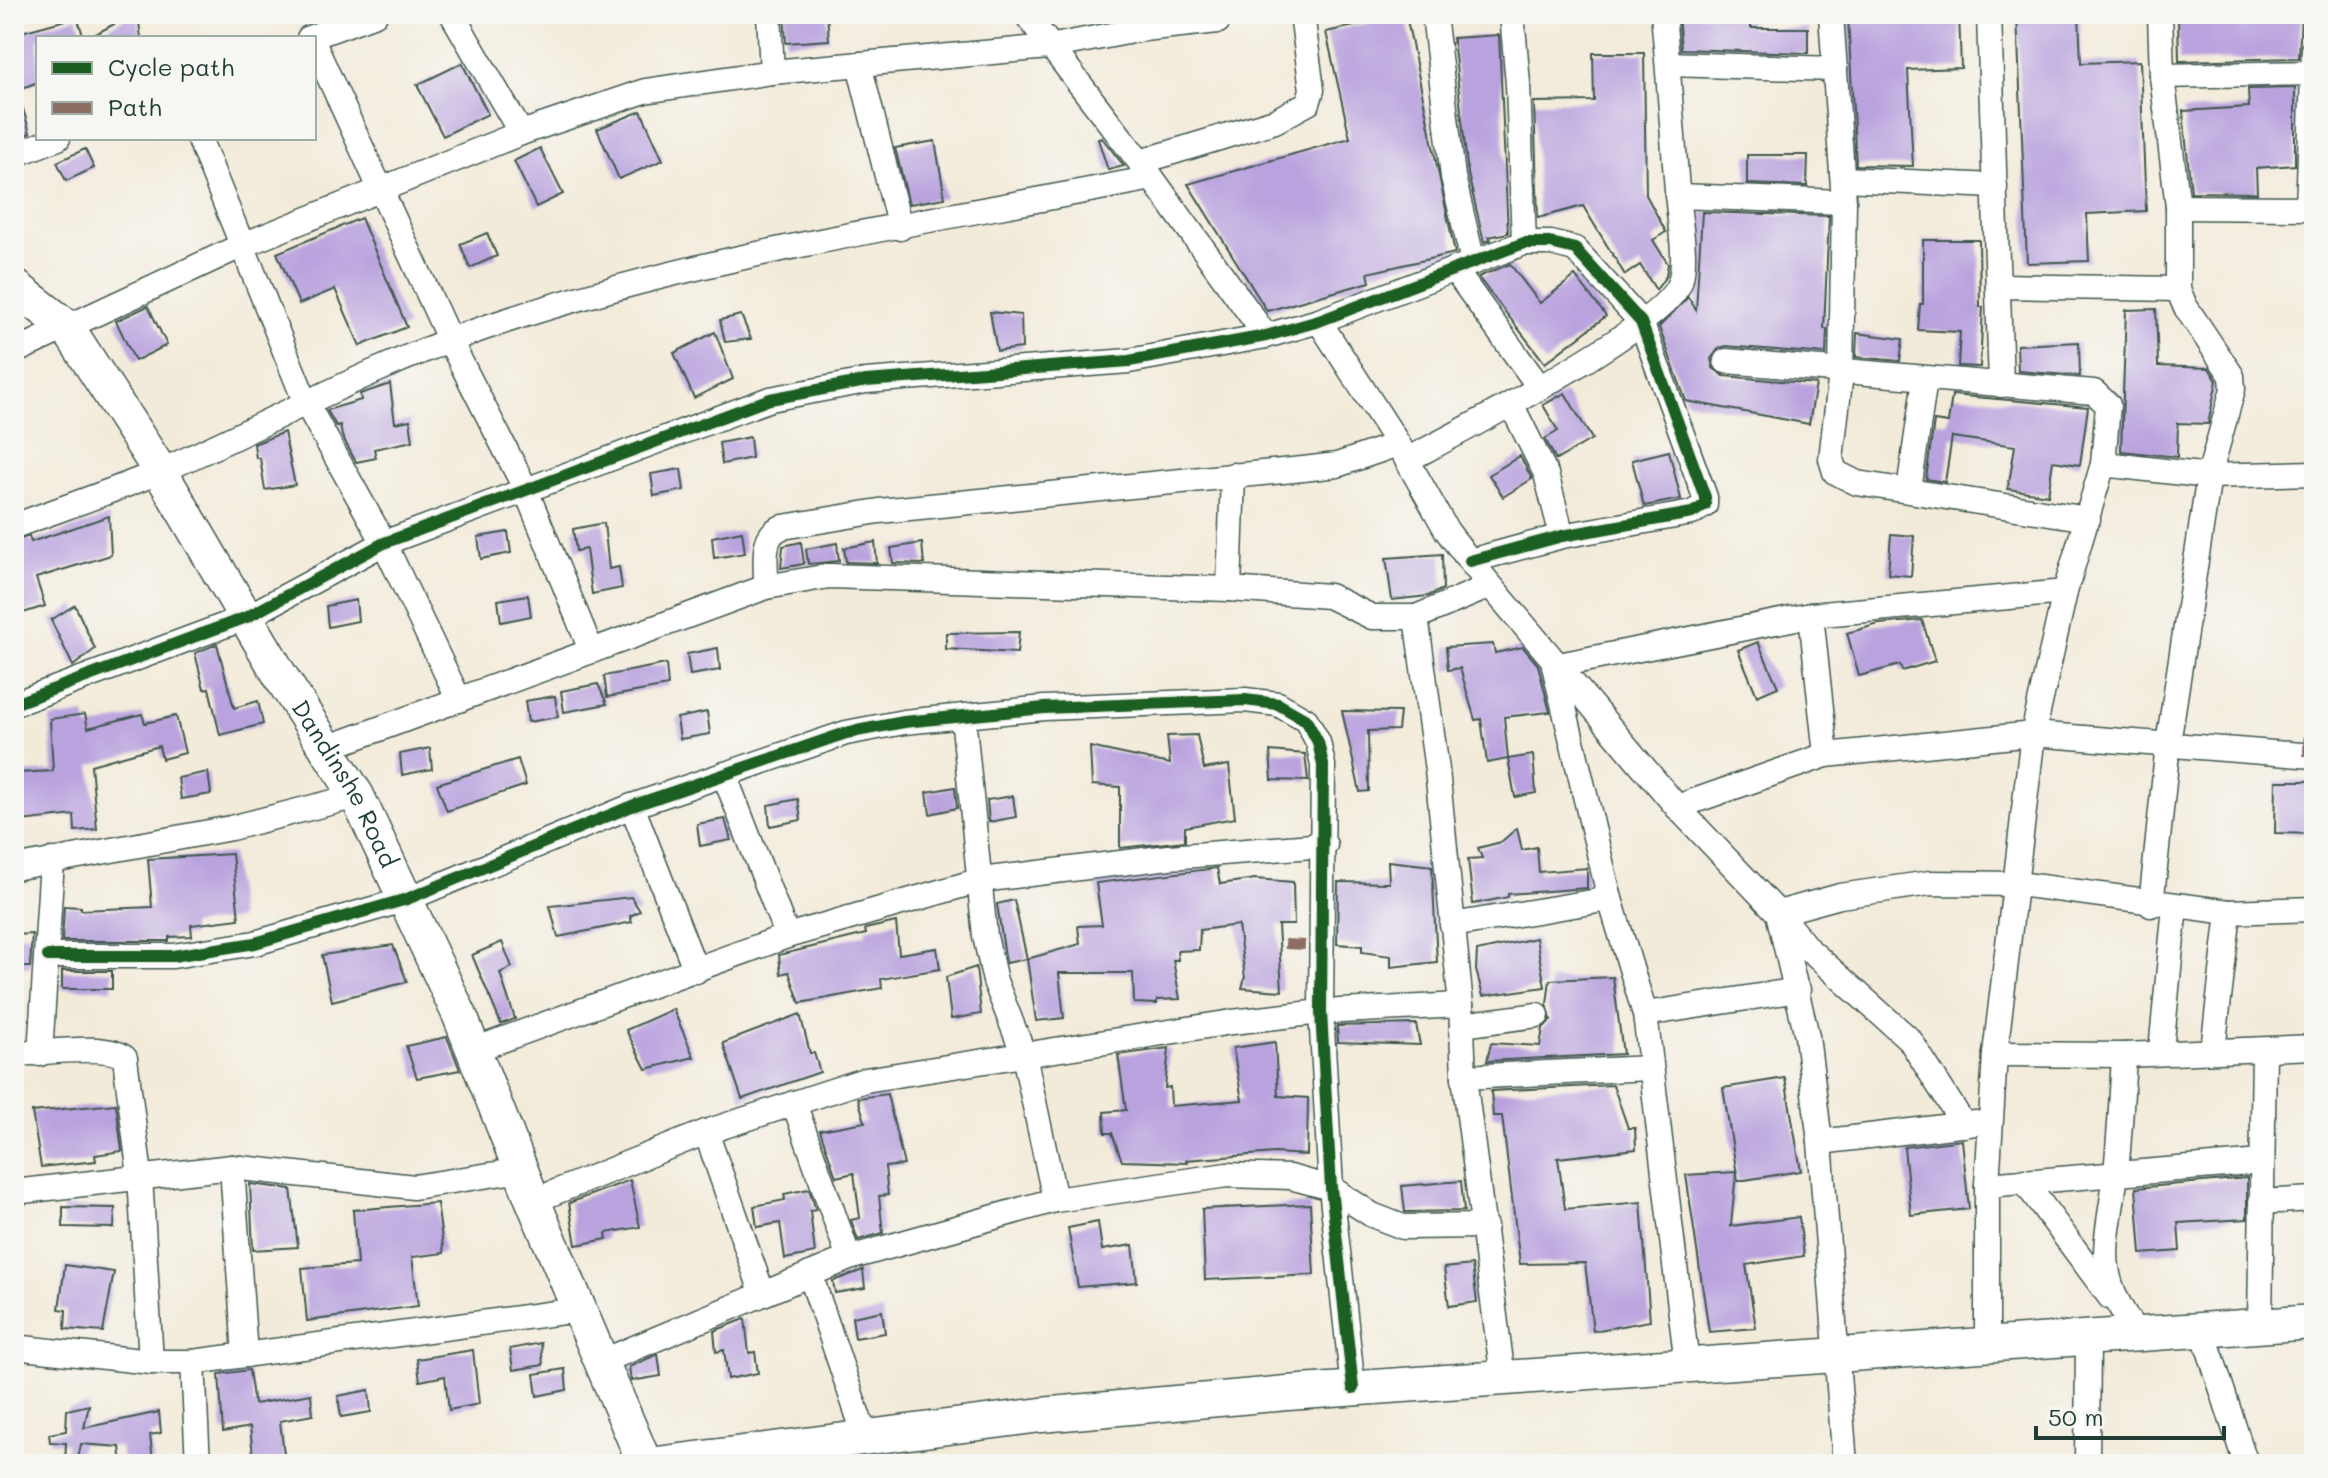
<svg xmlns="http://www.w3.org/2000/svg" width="2328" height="1478" font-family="Mali,sans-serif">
	<rect width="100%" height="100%" fill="#f6f6f2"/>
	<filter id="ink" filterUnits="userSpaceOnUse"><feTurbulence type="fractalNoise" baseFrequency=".0125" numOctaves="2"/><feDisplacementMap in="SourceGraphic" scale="16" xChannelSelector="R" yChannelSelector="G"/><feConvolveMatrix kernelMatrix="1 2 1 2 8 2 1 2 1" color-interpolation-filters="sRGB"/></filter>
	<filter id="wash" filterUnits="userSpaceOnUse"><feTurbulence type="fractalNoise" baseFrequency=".006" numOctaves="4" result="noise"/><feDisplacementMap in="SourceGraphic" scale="32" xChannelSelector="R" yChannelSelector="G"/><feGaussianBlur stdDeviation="1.8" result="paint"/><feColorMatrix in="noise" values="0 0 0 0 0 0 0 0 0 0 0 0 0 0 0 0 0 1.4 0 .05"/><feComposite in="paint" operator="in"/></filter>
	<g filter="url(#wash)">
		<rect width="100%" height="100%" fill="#f3ebda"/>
		<g id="blocks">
			<g fill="#b9a3de">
				<path d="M133,14H138L141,38H88Z"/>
				<path d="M784,14H827L829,40L786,43Z"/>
				<path d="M1678,14H1751V28H1808V53L1681,49Z"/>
				<path d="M1905,14H1959L1961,68L1908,70L1913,166L1856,165L1848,18Z"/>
				<path d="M2017,14H2079L2081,63L2140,61L2146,211L2087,214L2089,261L2027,263Z"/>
				<path d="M2178,14H2301L2299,58L2179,61Z"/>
				<path d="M1406,15L1455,253L1368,273L1370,282L1267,311L1188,184L1350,138L1326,32Z"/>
				<path d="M77,17L84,38H38V82L14,91V34Z"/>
				<path d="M1499,35L1508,233L1489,237L1491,240L1484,242L1468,174L1453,38Z"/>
				<path d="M1593,53H1644L1646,195L1666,232L1653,240L1668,264L1666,276L1656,290L1640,265L1625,275L1583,206L1538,218L1534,102L1594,101Z"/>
				<path d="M462,63L488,114L443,136L417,85Z"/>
				<path d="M2295,88V165L2256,168L2257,193L2191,192L2183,111L2249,107L2248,89Z"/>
				<path d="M19,95L30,133L14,139V96Z"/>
				<path d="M641,111L663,160L619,179L597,129Z"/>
				<path d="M1102,138L1124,166L1108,170L1098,139Z"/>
				<path d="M935,141L945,198L909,204L895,148Z"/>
				<path d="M540,148L563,194L536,207L514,161Z"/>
				<path d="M85,149L94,168L66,181L57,162Z"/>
				<path d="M1747,155H1808L1807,186L1747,184Z"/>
				<path d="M1702,212L1829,216L1824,329H1827L1826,354L1726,346L1719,348L1711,359L1713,368L1724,376L1816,384L1809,424L1686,401L1659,327L1688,297L1696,310Z"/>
				<path d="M361,218L407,327L360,346L335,289L299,304L277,253Z"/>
				<path d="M487,233L497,256L470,268L460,244Z"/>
				<path d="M1923,240H1979L1980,307H1983L1980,367L1958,366L1960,332L1918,330L1920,304H1923Z"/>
				<path d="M1510,264L1540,303L1575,276L1606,316L1545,363L1478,277Z"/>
				<path d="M148,306L167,345L135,361L116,321Z"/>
				<path d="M2156,309L2158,366L2209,368L2217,381L2208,424L2178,423L2177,457L2121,451L2126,310Z"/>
				<path d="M990,312L1021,315L1022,348L997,351Z"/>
				<path d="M741,315L751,339L725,342L720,320Z"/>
				<path d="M715,332L733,379L694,398L674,353Z"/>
				<path d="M1857,333L1903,339L1900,361L1856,357Z"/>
				<path d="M2079,342L2080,376L2018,371L2017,345Z"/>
				<path d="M390,384L395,423L410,420L413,441L374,449L376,458L356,462L342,436L340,425L336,426L327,410L361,400L360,394Z"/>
				<path d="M1565,393L1592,439L1556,460L1545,439L1558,431L1543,405Z"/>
				<path d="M1952,395L2088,407L2080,465L2053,461L2048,495L2008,489L2015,446L1952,437L1945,482L1926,479L1934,421L1948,423Z"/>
				<path d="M284,432L295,485L265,490L260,458H256L254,444Z"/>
				<path d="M750,437L752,458L722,464L719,443Z"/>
				<path d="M1669,451L1681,499L1644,506L1632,460Z"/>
				<path d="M1520,456L1532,479L1503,497L1489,475Z"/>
				<path d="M681,469L684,490L654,496L651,474Z"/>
				<path d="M109,516L111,555L36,578L45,606L14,616V541L29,536L31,542Z"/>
				<path d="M604,523L609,569L619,567L622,588L592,594L586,549L576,551L573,529Z"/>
				<path d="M742,531L745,553L714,558L712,537Z"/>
				<path d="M508,532L511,553L481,559L478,537Z"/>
				<path d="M1891,534L1914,536L1911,576L1888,574Z"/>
				<path d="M801,542L804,564L781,568L783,546Z"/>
				<path d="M875,542L877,563L846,562L844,548Z"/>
				<path d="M837,543L839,561L808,564L806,549Z"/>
				<path d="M922,543L924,564L893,563L891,548Z"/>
				<path d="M1442,554L1443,589L1428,596L1392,600L1386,558Z"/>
				<path d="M528,595L531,616L501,622L498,600Z"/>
				<path d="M356,600L358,621L328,627L326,606Z"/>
				<path d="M75,605L95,649L73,666L51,620Z"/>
				<path d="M1922,620L1935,661L1902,671L1900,665L1859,676L1847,633L1879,624Z"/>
				<path d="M1019,632L1017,653L946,649V633Z"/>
				<path d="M1758,642L1778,687L1757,696L1738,650Z"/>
				<path d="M217,644L234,708L258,701L263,724L220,735L209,688L204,689L195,653Z"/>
				<path d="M1493,644L1495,653L1523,647L1538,665L1550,712L1504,717L1508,759L1487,763L1481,719L1475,720L1460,668L1448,670L1446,647Z"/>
				<path d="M718,648L720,670L690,675L687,654Z"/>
				<path d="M666,664L668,686L607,697L604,676Z"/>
				<path d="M598,684L607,704L564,712L561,691Z"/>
				<path d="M555,696L558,717L528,722L525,701Z"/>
				<path d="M1342,711L1400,712L1398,730L1368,731L1369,791L1360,792Z"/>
				<path d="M707,712L710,734L680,739L677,718Z"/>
				<path d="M85,714L88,728L142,714L145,723L176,716L185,753L162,759L159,746L91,765L97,829L75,831L74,815L21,821L18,773L53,771L50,719Z"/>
				<path d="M1197,735L1204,769L1229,765L1235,818L1185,827V841L1120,848V787L1092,785L1090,747L1170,764L1167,736Z"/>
				<path d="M430,748L432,769L402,775L400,754Z"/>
				<path d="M1270,751L1305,754L1308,781L1272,780Z"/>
				<path d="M1533,755L1536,793L1515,797L1508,759Z"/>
				<path d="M518,759L526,785L447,811L437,784Z"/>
				<path d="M208,772L211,794L181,799L178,778Z"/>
				<path d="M2276,781H2314V834L2275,833Z"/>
				<path d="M955,787L957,808L930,814L927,792Z"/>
				<path d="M1013,796L1016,817L989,822L987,800Z"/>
				<path d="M798,799L801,820L770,826L768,805Z"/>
				<path d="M725,819L731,840L700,846L697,824Z"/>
				<path d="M1517,828L1522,850L1537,847L1539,872L1587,868V888L1508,894V897L1473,904L1468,859L1482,858L1478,848L1501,842Z"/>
				<path d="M232,854L239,919L191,925L192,936L169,937V941H62L64,906L81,907V910L152,907L148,859Z"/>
				<path d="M1388,861L1432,866L1437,962L1391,967V956L1362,952V946L1337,944L1338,882L1389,883Z"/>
				<path d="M1217,868L1220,884L1255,879L1293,882L1294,925H1278L1282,991L1242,988L1245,978L1238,925L1200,930L1199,950L1177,951L1178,960H1173L1180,999L1157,1000V1004L1134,1003L1133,973H1059L1064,1018L1036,1021L1027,959L1006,963L997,904L1014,900L1027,959L1080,944L1078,926L1102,925L1096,883Z"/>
				<path d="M631,897L640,911L630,916L632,922L558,937L550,906Z"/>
				<path d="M896,922L899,954L937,948L940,969L881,979L882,988L800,1003L789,972L781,974L779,955L866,934L865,929Z"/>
				<path d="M32,934L30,967H21L14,950V935Z"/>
				<path d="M1536,938L1545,987L1483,996L1476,970L1477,951Z"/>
				<path d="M502,942L512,967L500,973L515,1019L501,1024L472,955Z"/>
				<path d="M393,945L407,982L332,1001L322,955Z"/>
				<path d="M976,967L981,1014L951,1019L946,977Z"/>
				<rect x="62" y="971" width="50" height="18"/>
				<path d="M1613,977L1623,1054L1487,1061L1491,1043L1540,1046L1543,1028L1551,1020L1547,1004L1550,980Z"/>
				<path d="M673,1009L694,1057L646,1069L626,1030Z"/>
				<path d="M800,1014L810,1053H814L820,1072L742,1099L723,1043Z"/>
				<path d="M1416,1024L1420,1045L1338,1042L1337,1026Z"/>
				<path d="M447,1037L460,1070L417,1078L406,1046Z"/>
				<path d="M1275,1042L1278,1096L1308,1098L1307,1155L1275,1153L1186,1160L1187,1163L1122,1161L1112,1133H1105L1104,1112L1126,1110L1118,1055L1169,1048L1165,1088L1170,1087L1171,1106L1242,1100L1233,1048Z"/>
				<path d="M1785,1078L1801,1171L1738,1181L1723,1088Z"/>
				<path d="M1613,1085L1628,1128H1635L1636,1149L1558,1158L1565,1209L1641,1202L1650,1321L1593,1331L1585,1263L1520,1264L1502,1116H1493L1491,1091Z"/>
				<path d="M887,1094L904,1165L885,1167L888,1195L879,1196L883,1233L858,1240L851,1220L860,1218L854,1173L836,1177L820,1130L865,1122L858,1098Z"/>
				<path d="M116,1104L122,1151L95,1155L96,1161L41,1167L32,1112Z"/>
				<path d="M1962,1140L1969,1209L1911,1215L1904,1147Z"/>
				<path d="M1736,1172L1731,1226L1799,1217L1804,1256L1746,1265L1756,1328L1709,1332L1686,1175Z"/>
				<path d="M2247,1178V1219L2178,1223L2180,1251L2141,1254L2136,1188Z"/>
				<path d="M630,1180L640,1227L606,1233L607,1239L576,1245L569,1203Z"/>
				<path d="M1461,1181L1464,1211L1405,1212L1402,1186Z"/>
				<path d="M250,1184L291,1189L298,1247L253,1250Z"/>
				<path d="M809,1189L816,1210L810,1211L815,1253L785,1259L780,1223L757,1227L754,1206L785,1200L784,1194Z"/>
				<path d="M437,1203L444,1253L412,1257L418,1306L307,1321L302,1268L357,1264L353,1210Z"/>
				<path d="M1310,1204L1314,1275L1205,1280L1202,1209Z"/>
				<path d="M63,1207L115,1208L114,1228L63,1227Z"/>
				<path d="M1098,1222L1102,1250L1133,1245L1137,1282L1078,1287L1068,1228Z"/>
				<path d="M65,1265L114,1272L103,1332L65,1329L66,1310L59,1309Z"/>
				<path d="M1472,1265L1477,1302L1449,1306L1444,1268Z"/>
				<path d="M863,1270L865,1288L835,1293L833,1281Z"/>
				<path d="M882,1311L885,1333L855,1338L852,1317Z"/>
				<path d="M745,1319L749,1353L755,1352L758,1373L728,1379L724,1350L716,1352L714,1331Z"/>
				<path d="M541,1343L543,1365L513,1370L510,1349Z"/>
				<path d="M473,1350L479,1404L449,1410L445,1376L420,1381L417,1359Z"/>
				<path d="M658,1354L661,1376L631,1381L629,1367Z"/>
				<path d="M565,1369L567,1390L537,1396L534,1374Z"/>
				<path d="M249,1370L254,1404L311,1394L313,1415L280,1421L285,1462L254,1464L250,1427L223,1432L219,1374Z"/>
				<path d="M369,1390L371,1412L341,1417L338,1396Z"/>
				<path d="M89,1405L84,1428L159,1412L161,1433L150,1435L153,1461L122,1464L120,1447L81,1444L77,1464H65L66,1443L50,1442L49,1434L66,1431L67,1410Z"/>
			</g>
		</g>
	</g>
	<g filter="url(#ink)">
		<use href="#blocks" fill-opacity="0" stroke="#3f574d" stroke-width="2"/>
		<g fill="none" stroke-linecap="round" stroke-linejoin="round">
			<g stroke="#3f574d" stroke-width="27">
				<g id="street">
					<path d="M452,14L521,133"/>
					<path d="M769,14L772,72"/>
					<path d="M1026,14L1152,178L1266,336"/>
					<path d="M1434,14L1453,177L1473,262"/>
					<path d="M1512,14L1518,84L1524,243"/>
					<path d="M1831,14L1844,202L1841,373L1831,459L1835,472L1857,483L2088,519"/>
					<path d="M1989,14L2001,385"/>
					<path d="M309,38L375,14"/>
					<path d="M314,44L450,341L525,488L591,650"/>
					<path d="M859,64L900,228"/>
					<path d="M1668,64L1835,69"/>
					<path d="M2162,76L2313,73"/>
					<path d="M199,138L305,401L384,543L459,700"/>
					<path d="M14,155L58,138"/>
					<path d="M1140,162L1275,121L1308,103L1312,90L1302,14"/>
					<path d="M1843,179L1995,186"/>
					<path d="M1677,196L1844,202"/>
					<path d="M2178,207L2308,208L2314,49"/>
					<path d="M1454,269L1540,388"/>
					<path d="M1998,286L2178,289"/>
					<path d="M1319,321L1398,444L1447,531L1470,561L1677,807L1778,913L1807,1036L1820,1142L1845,1464"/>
					<path d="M14,352L243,245L521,133L645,91L772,72L1049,47L1143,29L1218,21"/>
					<path d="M1726,361L2094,392L2108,405L2103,464L2065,592L2033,734L1995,1054L1987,1185V1345"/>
					<path d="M1511,404L1546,474L1562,536"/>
					<path d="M1407,460C1456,434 1666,326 1680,282C1687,259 1680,226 1678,203C1673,140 1669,77 1663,14"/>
					<path d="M2103,464L2209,476L2314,473"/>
					<path d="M1909,490L1925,379"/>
					<path d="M14,526C63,508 113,491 161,471C270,423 374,365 487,327C702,254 930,222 1152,178"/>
					<path d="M1490,586L1416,617L1437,770L1461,1005L1464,1077L1503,1378"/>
					<path d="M766,587C767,565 759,534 783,527L879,511L1303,469L1337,465L1398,444"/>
					<path d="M1229,589L1233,475"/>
					<path d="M1811,615L1826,755"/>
					<path d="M14,704L247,617L384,543L770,399L866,381L1129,361L1266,336L1319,321L1524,243H1551L1575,249L1641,322L1705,497V505L1692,513L1562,536L1470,561"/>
					<path d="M963,716L985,936L995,981L1024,1055L1055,1200"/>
					<path d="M327,748L766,587L829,576L1229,589L1329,596L1372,617H1416"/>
					<path d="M724,774L787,936"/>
					<path d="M632,806L696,971"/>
					<path d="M1677,807L1826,755L2033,734L2314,756"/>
					<path d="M14,868L231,828L357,796"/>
					<path d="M2151,905L2168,744L2209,476L2233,389L2232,376L2185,306L2178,289V207L2162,76L2160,14"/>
					<path d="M1452,925L1610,899"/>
					<path d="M48,956H173L255,943L407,899L632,806L846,733L904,722L1044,708L1245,700L1278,704L1306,720L1318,742L1323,765L1321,1012L1331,1188L1353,1388"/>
					<path d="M1645,1014L1798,990"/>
					<path d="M1462,1025L1537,1015"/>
					<path d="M474,1050L787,936L981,880L1169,857L1325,845"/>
					<path d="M2213,1050L2229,912"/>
					<path d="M2161,1051L2175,906"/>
					<path d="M14,1054C39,1054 108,1042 125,1058L140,1176L151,1362"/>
					<path d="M40,1054L52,860"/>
					<path d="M1995,1054L2124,1055L2314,1047"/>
					<path d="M2124,1055C2122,1094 2120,1133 2116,1172C2108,1246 2090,1270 2139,1336"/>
					<path d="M1464,1077L1650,1068"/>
					<path d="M794,1103L849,1258"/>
					<path d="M1964,1125L1910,1040L1807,948L1778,913L1840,896L1930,883L2018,884L2229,912L2314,909"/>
					<path d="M706,1132L762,1292"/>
					<path d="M1820,1142L1976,1123"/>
					<path d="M232,1167L245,1355"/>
					<path d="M2024,1181L2110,1297"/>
					<path d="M1987,1185L2261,1162"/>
					<path d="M14,1192L232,1167L414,1187L521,1170"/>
					<path d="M533,1201L706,1132L865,1080L1232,1022L1321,1012L1461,1005"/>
					<path d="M2261,1202L2314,1199"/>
					<path d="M810,1274L865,1436"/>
					<path d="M2260,1326L2264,1050"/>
					<path d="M2203,1331L2246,1464"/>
					<path d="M14,1347L151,1362H193L578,1310"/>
					<path d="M193,1362L198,1464"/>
					<path d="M601,1362L849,1258L1055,1200L1227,1175L1290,1177L1331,1188L1372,1215L1403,1227L1485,1226"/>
					<path d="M1687,1365L1645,1014L1610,899L1554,666L1811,615L2065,592"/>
					<path d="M2087,1464L2088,1339"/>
				</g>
			</g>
			<g stroke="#3f574d" stroke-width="37">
				<g id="secondary">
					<path id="s1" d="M14,286L67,327L160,471L281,677L357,796L460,1016L533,1201L645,1464"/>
					<path d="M657,1464L1041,1415L1287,1393L2314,1322"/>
				</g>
			</g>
			<use href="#street" stroke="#fff" stroke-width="24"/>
			<use href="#secondary" stroke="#fff" stroke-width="34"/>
			<g stroke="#8d6e63" stroke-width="10" stroke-dasharray="20 10" stroke-linecap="butt">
				<path d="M2308,756L2310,656H2314"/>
				<path d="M1285,944L1322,946"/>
			</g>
			<g stroke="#f6f6f2" stroke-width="17">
				<g id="cycleway">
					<path d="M14,704L247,617L384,543L770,399L866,381L1129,361L1266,336L1319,321L1524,243H1551L1575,249L1641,322L1705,497V505L1692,513L1562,536L1470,561"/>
					<path d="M48,956H173L255,943L407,899L632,806L846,733L904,722L1044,708L1245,700L1278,704L1306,720L1318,742L1323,765L1321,1012L1331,1188L1353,1388"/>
				</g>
			</g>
			<use href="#cycleway" stroke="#1b5e20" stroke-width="12"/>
		</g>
	</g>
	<g text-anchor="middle" stroke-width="7" stroke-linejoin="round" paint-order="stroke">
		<g font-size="24" fill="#1f3d34" stroke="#f6f6f2">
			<text dy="8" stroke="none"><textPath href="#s1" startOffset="602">Dandinshe Road</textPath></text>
		</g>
	</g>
	<rect width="2328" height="1478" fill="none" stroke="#f6f6f2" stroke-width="48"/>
	<rect x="36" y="36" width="280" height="104" fill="#f6f6f2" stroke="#a0aca6" stroke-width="2"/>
	<rect x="52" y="62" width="40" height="12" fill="#1b5e20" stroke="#a0aca6" stroke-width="2"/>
	<text x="108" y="76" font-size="24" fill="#1f3d34">Cycle path</text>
	<rect x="52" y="102" width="40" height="12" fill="#8d6e63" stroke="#a0aca6" stroke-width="2"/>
	<text x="108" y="116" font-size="24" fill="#1f3d34">Path</text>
	<path d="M2036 1426v12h188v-12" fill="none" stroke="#1f3d34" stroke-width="4"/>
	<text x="2048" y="1426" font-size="24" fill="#1f3d34" stroke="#f6f6f2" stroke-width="6" paint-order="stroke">50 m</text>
</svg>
